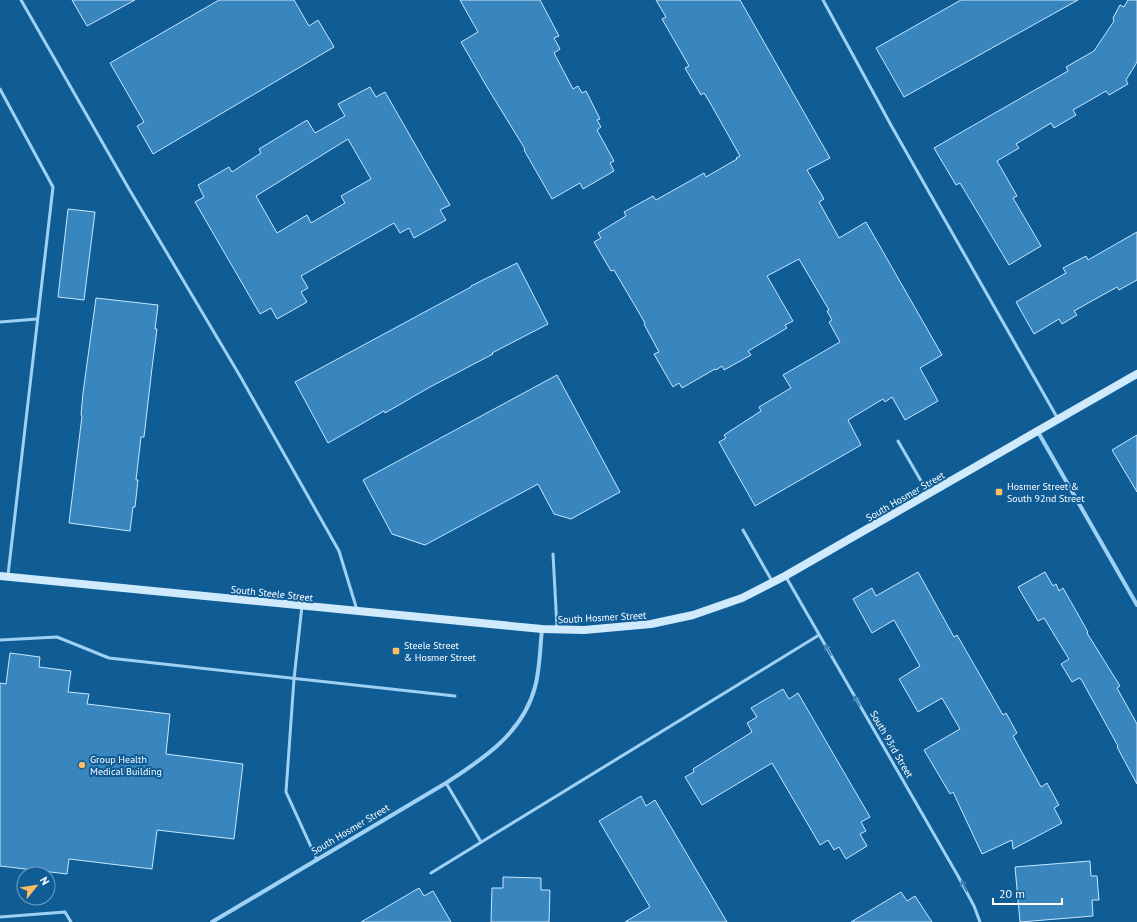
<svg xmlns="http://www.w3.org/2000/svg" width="1137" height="922" font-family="'PT Sans',sans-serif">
	<rect width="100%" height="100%" fill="#105d96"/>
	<g fill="#3986be" stroke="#c7e7fe" fill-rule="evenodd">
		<path d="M72,0H135L87,26Z"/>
		<path d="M219,0H294L309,26L318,20L334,47L153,154L137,126L144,122L110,63Z"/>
		<path d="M460,0H540L559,36L554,38L560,49L554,53L573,89L578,86L582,93L586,91L600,119L597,120L601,127L597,130L614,161L610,163L614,171L583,189L580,183L552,199L524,150L525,149L487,87L461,42L478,32Z"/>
		<path d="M656,0H740L830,158L807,170L824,199L819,202L839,238L866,222L942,355L920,368L938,401L905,420L892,397L885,402L883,399L848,420L861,445L755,506L719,442L726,438L724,435L761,411L759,407L791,388L783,375L840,342L829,322L832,320L827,311L829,310L799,259L767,276L793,321L785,325L787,328L748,351L751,355L724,370L722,366L716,370L715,369L682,388L679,383L673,387L654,354L659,352L644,324L645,323L614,270L611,271L594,242L601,238L598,233L626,216L624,212L653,196L656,200L704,173L706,177L737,159L736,158L740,156L709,101L704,93L701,95L685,68L689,66L662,19L666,17Z"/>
		<path d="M961,0H1078L904,97L876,48Z"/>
		<path d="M1128,0H1137V62L1126,80L1128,84L1109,95L1106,91L1073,110L1076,115L1054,128L1051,123L1016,144L1019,148L997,161L1017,196L1013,198L1041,246L1009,265L960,183L956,185L934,148L1068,71L1066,67L1094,51L1114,21L1113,18L1120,5L1124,7Z"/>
		<path d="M370,87L376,97L385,92L424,160L450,205L440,210L446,220L414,238L409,228L400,233L394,223L301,276L308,288L301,292L307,302L277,319L271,308L260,314L195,202L204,197L198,185L229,167L232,172L261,153L259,149L307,120L315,133L345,116L338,104ZM348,139L371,179L341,196L345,203L311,223L307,215L277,233L256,196Z"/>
		<path d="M68,209L95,212L84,300L58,297Z"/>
		<path d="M1137,232V280L1119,290L1117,287L1074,311L1077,315L1062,324L1059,319L1034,334L1016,302L1066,273L1063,268L1086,256L1088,260Z"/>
		<path d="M517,263L548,324L492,353L493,354L430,387L385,413L384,411L328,443L295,382L471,287V286Z"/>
		<path d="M96,298L158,305L155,329H157L152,368L144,437H141L136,480H138L135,507H133L130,531L69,523L82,416L81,415L83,393Z"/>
		<path d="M557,375L620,492L571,519L554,514L538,484L425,545L392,534L363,480Z"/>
		<path d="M1137,435V492L1112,450Z"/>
		<path d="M918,572L954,637L957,635L1003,715L1006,713L1017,733L1013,736L1041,787L1047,783L1059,805L1054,808L1062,823L1013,849L1012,840L982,854L953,792L950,794L924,750L960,729L942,698L918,712L899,679L920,666L894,620L872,633L853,599L872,588L876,596Z"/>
		<path d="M1045,572L1053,586L1056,584L1059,591L1063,588L1088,632L1087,633L1120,686L1117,688L1137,724V784L1117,747L1118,746L1081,679L1079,678L1072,682L1061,664L1069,659L1044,618L1038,621L1018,587Z"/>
		<path d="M10,653L40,657L39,667L71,671L68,692L89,694L87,704L170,714L166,754L243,764L234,839L157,830L152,869L69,859L67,874L0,866V683L6,684Z"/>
		<path d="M783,689L789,699L798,693L870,817L861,822L866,831L860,834L867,846L846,859L839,847L834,850L828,840L820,845L772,763L702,805L685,777L694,772L693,769L752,732L747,723L757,717L751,708Z"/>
		<path d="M641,796L646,806L655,800L727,922H625L650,907L599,821Z"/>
		<path d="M1090,861L1091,876H1097L1099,900H1092L1093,916L1020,922L1015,867Z"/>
		<path d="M503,877L541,878V890H550L549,922H491L492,888H503Z"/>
		<path d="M419,888L424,896L433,891L451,922H361Z"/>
		<path d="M901,892L907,901L915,896L932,922H851Z"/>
	</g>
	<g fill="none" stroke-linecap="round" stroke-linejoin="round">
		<g stroke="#9fd1f4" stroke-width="3">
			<path d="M21,0L129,189L240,376L339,551L357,610"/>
			<path d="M823,0L892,127L1058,419"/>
			<path d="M0,89L53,187L8,575"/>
			<path d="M0,322L37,319"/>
			<path d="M898,441L928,493"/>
			<path d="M743,530L772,581"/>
			<path d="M553,554L557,628"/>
			<path d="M786,577L958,876L974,906L980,922"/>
			<path d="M302,606L294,679L286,792L317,860"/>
			<path d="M0,640L57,637L109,658L455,696"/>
			<path d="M446,783L481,842"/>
			<path d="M431,873L819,635"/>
			<path d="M0,917L65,912L71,922"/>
		</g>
		<g stroke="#9fd1f4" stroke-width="4">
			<path d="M1038,432L1137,605"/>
			<path d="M212,922L446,783C483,759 523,733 535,687C540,669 540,648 542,629"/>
		</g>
		<path stroke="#cfe9fd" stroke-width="8" d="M0,576L542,629L584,630L651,624L693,615L742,598L785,576L1137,374"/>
	</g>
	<defs><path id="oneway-shaft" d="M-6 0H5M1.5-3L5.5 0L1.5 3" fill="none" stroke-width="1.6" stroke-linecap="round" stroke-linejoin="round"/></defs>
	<g stroke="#3b80b2">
		<use href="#oneway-shaft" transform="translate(828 650) rotate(-120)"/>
		<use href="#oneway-shaft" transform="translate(857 701) rotate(-120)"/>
		<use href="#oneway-shaft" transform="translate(964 886) rotate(-117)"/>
	</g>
	<g fill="#ffbc62" stroke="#105d96" stroke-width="1.5">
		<rect x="995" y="488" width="8" height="8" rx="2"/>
		<rect x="392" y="647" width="8" height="8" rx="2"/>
		<circle cx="82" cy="765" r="4"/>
	</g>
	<g text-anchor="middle" stroke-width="4" stroke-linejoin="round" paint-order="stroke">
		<g font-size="10" fill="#fff" stroke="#105d96" text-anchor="start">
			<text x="1007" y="490">Hosmer Street &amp;<tspan x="1007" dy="12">South 92nd Street</tspan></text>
			<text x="404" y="649">Steele Street<tspan x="404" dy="12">&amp; Hosmer Street</tspan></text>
			<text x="90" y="763">Group Health<tspan x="90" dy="12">Medical Building</tspan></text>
		</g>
		<g font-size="10" fill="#fff" stroke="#105d96">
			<text transform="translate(905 496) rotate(-30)" y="4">South Hosmer Street</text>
			<text transform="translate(272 593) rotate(6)" y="4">South Steele Street</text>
			<text transform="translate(602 617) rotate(-3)" y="4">South Hosmer Street</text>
			<text transform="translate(892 744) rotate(60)" y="4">South 93rd Street</text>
			<text transform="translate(350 829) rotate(-31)" y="4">South Hosmer Street</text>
		</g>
	</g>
	<g transform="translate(36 886) rotate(60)"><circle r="19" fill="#105d96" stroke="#709ec0"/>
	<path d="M0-3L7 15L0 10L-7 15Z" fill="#ffbc62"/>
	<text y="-6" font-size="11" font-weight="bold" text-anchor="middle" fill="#ffffff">N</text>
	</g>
	<path d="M993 898v6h69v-6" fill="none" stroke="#ffffff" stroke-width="2"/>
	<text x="999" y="898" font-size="12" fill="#ffffff" stroke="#105d96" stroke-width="3" paint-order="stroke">20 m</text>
</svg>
